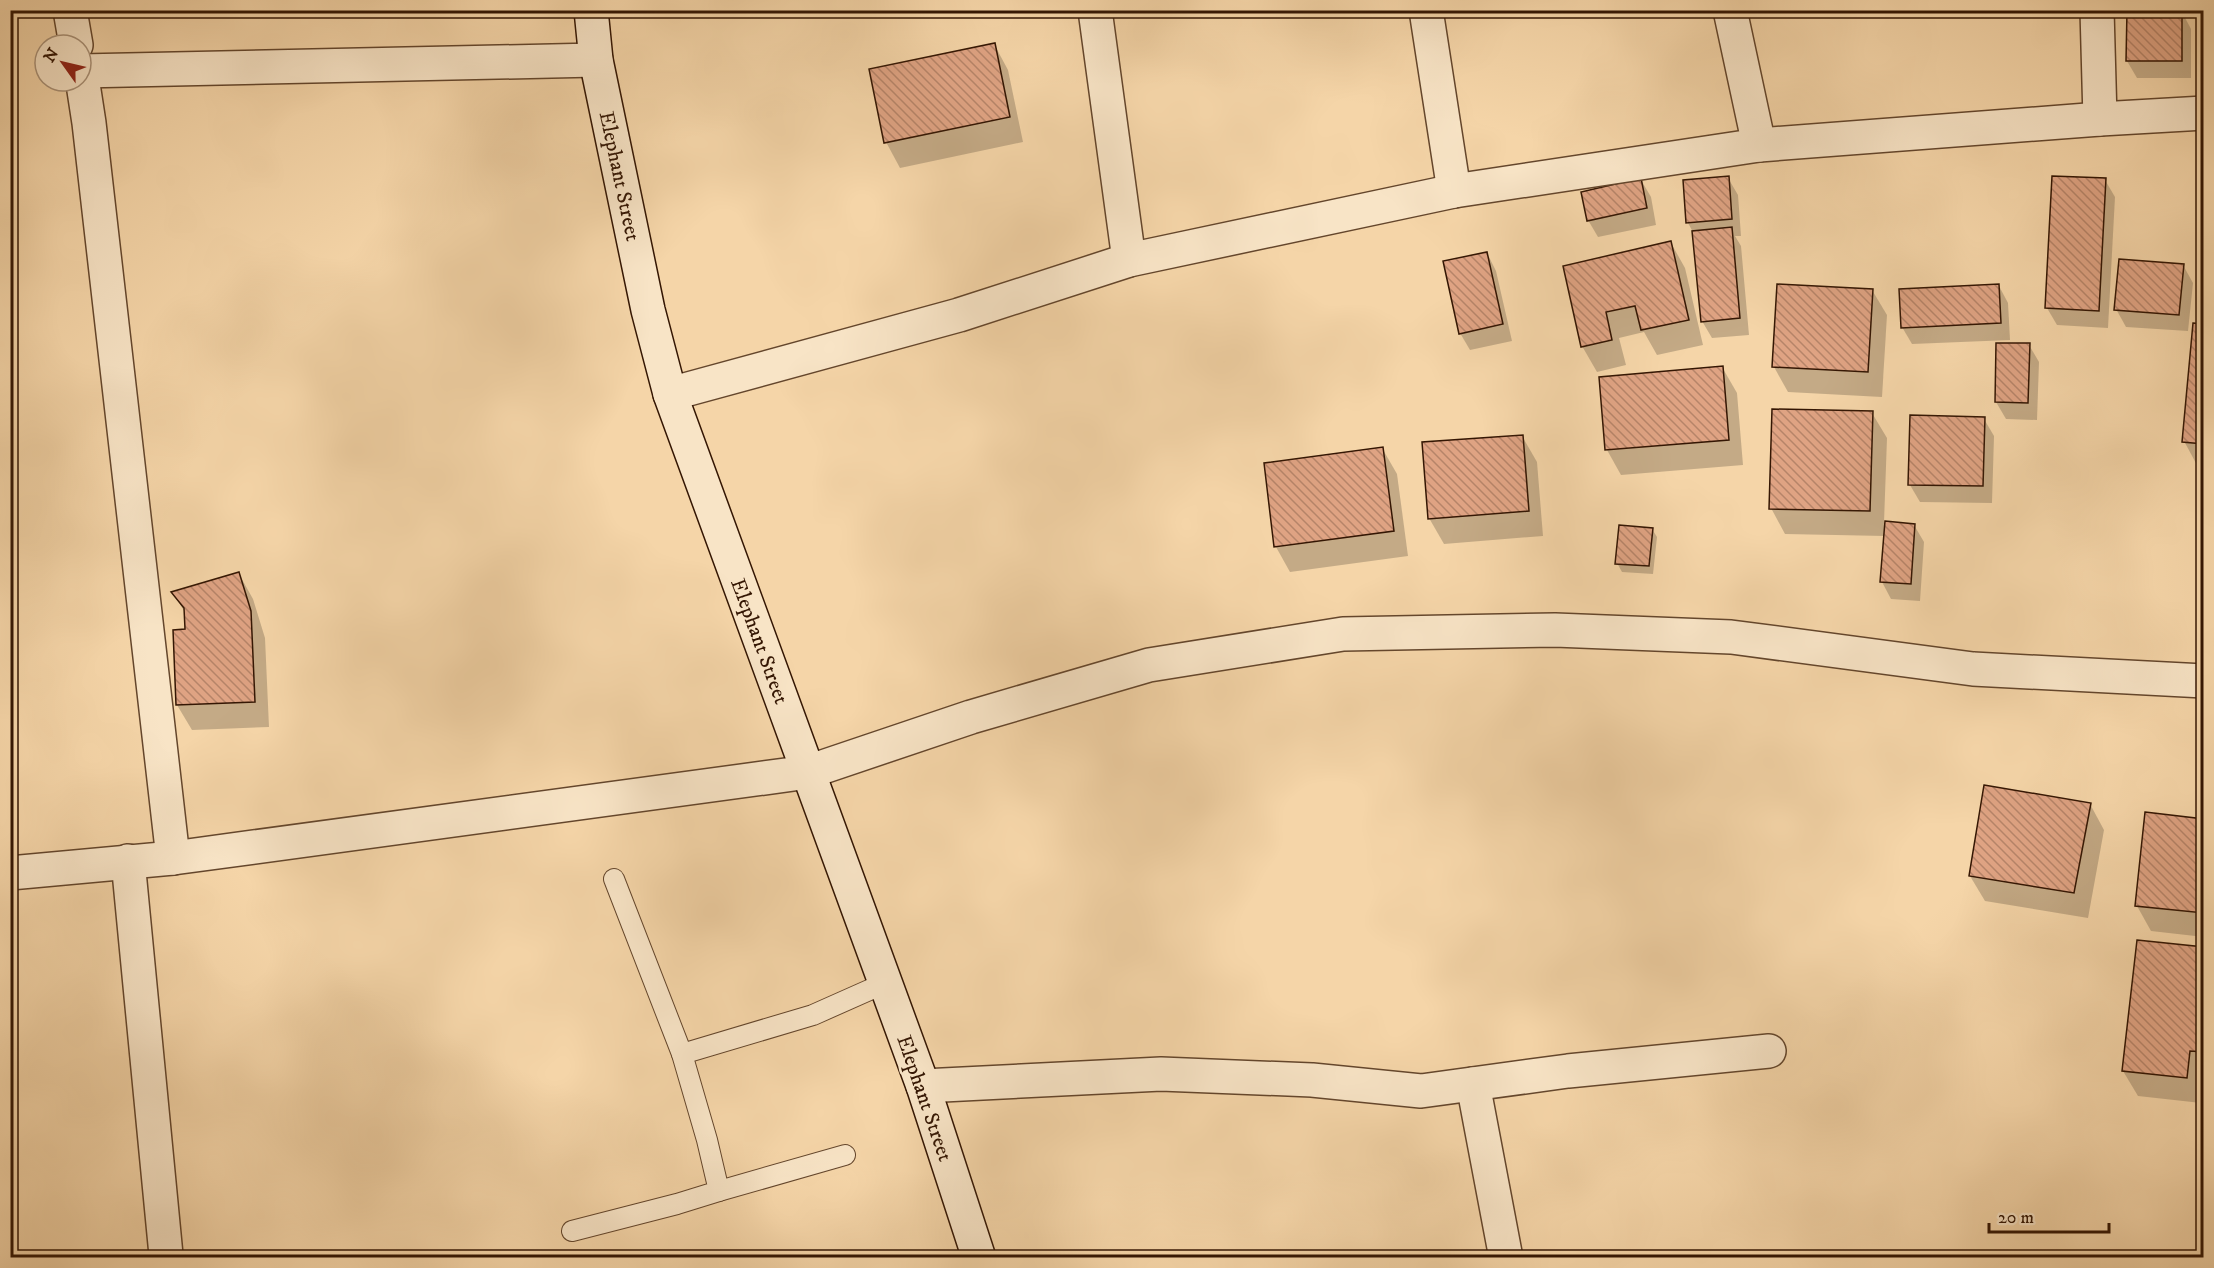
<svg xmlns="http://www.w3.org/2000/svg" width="2214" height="1268" font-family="'IM FELL DW Pica',serif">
	<defs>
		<pattern id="building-back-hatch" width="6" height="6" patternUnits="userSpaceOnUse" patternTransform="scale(1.5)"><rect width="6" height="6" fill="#dfa383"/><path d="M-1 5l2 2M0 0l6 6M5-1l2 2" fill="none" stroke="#b68469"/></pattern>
	</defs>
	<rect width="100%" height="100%" fill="#f5d5a8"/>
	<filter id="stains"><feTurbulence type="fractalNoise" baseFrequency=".00333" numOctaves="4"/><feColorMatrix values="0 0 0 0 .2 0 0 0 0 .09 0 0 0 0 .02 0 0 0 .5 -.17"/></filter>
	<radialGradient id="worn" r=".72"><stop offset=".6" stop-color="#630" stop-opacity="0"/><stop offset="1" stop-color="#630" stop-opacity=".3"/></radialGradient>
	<g fill="#0003">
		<path d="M2182,12L2191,29V78H2137L2127,61Z"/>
		<path d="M994,44L1008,70L1023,142L900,168L886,142Z"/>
		<path d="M1728,178L1738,195L1741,236H1735L1741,246L1749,335L1712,338L1702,321L1694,234L1688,223Z"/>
		<path d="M1641,180L1651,197L1656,225L1598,237L1588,220Z"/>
		<path d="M2105,180L2115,197L2108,328L2057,325L2047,308Z"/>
		<path d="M1671,243L1685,268L1703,345L1657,355L1644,332L1619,338L1626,365L1597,372L1582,346L1565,267Z"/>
		<path d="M1487,253L1496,271L1512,341L1470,350L1460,333Z"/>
		<path d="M2183,265L2193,283L2188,331L2126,327L2116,309Z"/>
		<path d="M1999,286L2008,303L2010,340L1912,344L1902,327Z"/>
		<path d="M1872,290L1887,315L1882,397L1788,392L1774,367Z"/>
		<path d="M2204,325V467H2198L2184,441Z"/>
		<path d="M2029,345L2039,362L2037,420L2006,419L1996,402Z"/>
		<path d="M1722,367L1737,393L1743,465L1621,475L1607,450L1601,378Z"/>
		<path d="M1872,413L1887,438L1884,523L1914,525L1924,542L1920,601L1891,599L1882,582L1885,536L1785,534L1771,508Z"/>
		<path d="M1984,419L1994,436L1992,503L1920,502L1910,485Z"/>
		<path d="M1522,436L1537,462L1543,536L1444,544L1429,518Z"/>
		<path d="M1382,448L1397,474L1408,556L1290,572L1276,547Z"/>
		<path d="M1652,529L1657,537L1653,574L1622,572L1617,563Z"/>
		<path d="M239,574L253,599L265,638L269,727L192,730L177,705L174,631H186V614L173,593Z"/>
		<path d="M2090,804L2104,830L2088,918L1985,901L1970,876Z"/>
		<path d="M2204,820V937L2151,931L2137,906Z"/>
		<path d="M2204,948V1083L2201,1103L2138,1096L2123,1071Z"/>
	</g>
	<g fill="url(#building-back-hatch)" stroke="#341603" stroke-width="1.5">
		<path d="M2127,10L2182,11V61H2126Z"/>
		<path d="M995,43L1010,117L884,143L869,69Z"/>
		<path d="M1729,176L1732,219L1686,223L1683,180Z"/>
		<path d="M2052,176L2106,178L2099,311L2045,308Z"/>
		<path d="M1641,178L1647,208L1587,221L1581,192Z"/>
		<path d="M1732,227L1740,318L1701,322L1692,231Z"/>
		<path d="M1671,241L1689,320L1641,330L1635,306L1606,312L1612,340L1581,347L1563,266Z"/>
		<path d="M1487,252L1503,324L1459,334L1443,261Z"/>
		<path d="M2119,259L2184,264L2179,315L2114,310Z"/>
		<path d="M1777,284L1873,289L1868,372L1772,367Z"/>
		<path d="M1999,284L2001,323L1901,328L1899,289Z"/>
		<path d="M2193,323L2204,324V444L2182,442Z"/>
		<path d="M1996,343H2030L2028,403L1995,402Z"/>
		<path d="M1723,366L1729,440L1605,450L1599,377Z"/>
		<path d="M1772,409L1873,411L1870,511L1769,509Z"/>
		<path d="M1910,415L1985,417L1983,486L1908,485Z"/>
		<path d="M1523,435L1529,511L1428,519L1422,442Z"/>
		<path d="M1383,447L1394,531L1274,547L1264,463Z"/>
		<path d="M1885,521L1915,524L1911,584L1880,582Z"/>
		<path d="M1619,525L1653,528L1649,566L1615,564Z"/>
		<path d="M239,572L251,611L255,702L176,705L173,630L185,629L184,608L171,592Z"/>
		<path d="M1984,785L2091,803L2074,893L1969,876Z"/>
		<path d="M2145,812L2204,819V913L2135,906Z"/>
		<path d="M2137,940L2204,947V972L2200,1005H2204V1052L2190,1051L2187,1078L2122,1071Z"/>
	</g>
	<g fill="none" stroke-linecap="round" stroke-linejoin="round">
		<g stroke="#64462c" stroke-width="22">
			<g id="service">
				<path d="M682,1054L813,1015L885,983"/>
				<path d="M719,1191L845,1155"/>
				<path d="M572,1231L677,1204L719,1191L707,1140L682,1054L614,879"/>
			</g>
		</g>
		<g stroke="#64462c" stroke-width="36">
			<g id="minor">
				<path d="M70,10L76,45"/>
				<path d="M1095,10L1129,260"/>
				<path d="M1426,10L1454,191"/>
				<path d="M1730,10L1759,145"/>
				<path d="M2097,10L2100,119"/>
				<path d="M81,71L89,123L173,858"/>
				<path d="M81,71L596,60"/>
				<path d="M670,394L959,315L1129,260L1454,191L1759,145L2100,119L2204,113"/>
				<path d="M128,861L166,1255"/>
				<path d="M10,873L173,858L808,772L971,717L1149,665L1343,634L1555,630L1731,637L1973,669L2204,681"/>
				<path d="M1473,1084L1506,1258"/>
				<path d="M923,1086L1161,1074L1312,1080L1421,1091L1568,1071L1769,1051"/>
			</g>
		</g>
		<g stroke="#341603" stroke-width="36">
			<path id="secondary" d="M591,10L596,60L648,310L670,394L923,1086L979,1258"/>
		</g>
		<use href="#service" stroke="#f8e4c6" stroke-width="20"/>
		<use href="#minor" stroke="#f8e4c6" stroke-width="33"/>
		<use href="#secondary" stroke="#f8e4c6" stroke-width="33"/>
	</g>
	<g text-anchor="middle" stroke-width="5" stroke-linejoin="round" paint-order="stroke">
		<g font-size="21" fill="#341603" stroke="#f8e4c6">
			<text transform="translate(620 176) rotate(78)" y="7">Elephant Street</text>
			<text transform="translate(760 641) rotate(70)" y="7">Elephant Street</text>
			<text transform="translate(925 1098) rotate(71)" y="7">Elephant Street</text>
		</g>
	</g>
	<rect width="2214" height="1268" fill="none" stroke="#f5d5a8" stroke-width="36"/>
	<rect x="12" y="12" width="2190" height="1244" fill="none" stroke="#341603" stroke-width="3"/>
	<rect x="18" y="18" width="2178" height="1232" fill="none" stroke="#341603" stroke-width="1.5"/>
	<g transform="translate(63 63) rotate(304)"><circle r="28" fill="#f8e4c6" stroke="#aa9278" stroke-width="1.5"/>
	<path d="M0-4.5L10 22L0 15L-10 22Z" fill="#8f2418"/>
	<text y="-9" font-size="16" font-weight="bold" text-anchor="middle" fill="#341603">N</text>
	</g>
	<path d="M1989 1223v9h120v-9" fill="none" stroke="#341603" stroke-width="3"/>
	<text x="1998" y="1223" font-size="18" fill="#341603" stroke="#f8e4c6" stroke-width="4.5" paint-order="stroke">20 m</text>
	<rect width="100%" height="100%" filter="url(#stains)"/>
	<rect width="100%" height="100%" fill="url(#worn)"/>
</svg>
